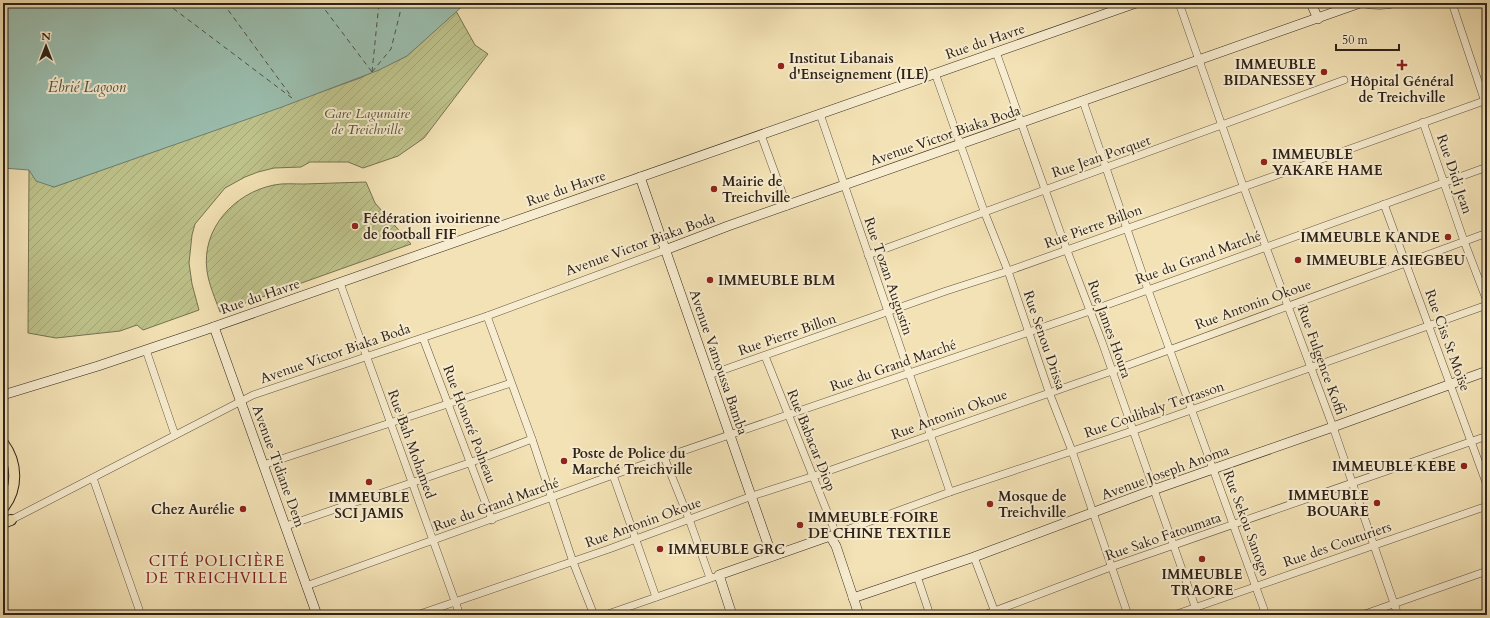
<svg xmlns="http://www.w3.org/2000/svg" width="1490" height="618" font-family="Cardo,serif">
	<defs>
		<pattern id="garden-furrows" width="10" height="10" patternUnits="userSpaceOnUse"><rect width="10" height="10" fill="#bec28b"/><path d="M-1 1l2-2M0 10L10 0M9 11l2-2" fill="none" stroke="#a4a677"/></pattern>
	</defs>
	<rect width="100%" height="100%" fill="#f3e2b5"/>
	<filter id="stains"><feTurbulence type="fractalNoise" baseFrequency=".005" numOctaves="4"/><feColorMatrix values="0 0 0 0 .2 0 0 0 0 .09 0 0 0 0 .02 0 0 0 .5 -.17"/></filter>
	<radialGradient id="worn" r=".72"><stop offset=".6" stop-color="#630" stop-opacity="0"/><stop offset="1" stop-color="#630" stop-opacity=".3"/></radialGradient>
	<g fill="url(#garden-furrows)" stroke="#767252">
		<path d="M456,11L475,45L488,54L424,138L398,156L363,168L348,162H310L301,167L274,168L258,172L245,177L225,188L195,224L192,235L189,263L192,284L199,310L143,330L137,325L120,331L56,338L28,333L29,170L54,187L360,78L407,56Z"/>
		<path d="M366,182L375,203L411,244L220,312C215,298 209,285 207,271C201,229 234,193 274,185C283,183 294,184 304,184C325,183 345,183 366,182Z"/>
	</g>
	<path fill="#9bbeae" stroke="#6f8072" d="M3,3H466L407,56L379,70L282,107L54,187L36,181L29,170L3,168Z"/>
	<g fill="none" stroke-linecap="round" stroke-linejoin="round">
		<g stroke="#4f5146" stroke-width="1" stroke-dasharray="5 4" stroke-linecap="butt">
			<path d="M166,3L292,98"/>
			<path d="M223,3L291,96"/>
			<path d="M320,3L372,72"/>
			<path d="M372,72L391,49L400,13V3"/>
			<path d="M372,72L379,3"/>
		</g>
		<g stroke="#5f5240" stroke-width="8">
			<g id="street">
				<path d="M1179,3L1241,180L1333,427L1398,615"/>
				<path d="M1361,3C1373,6 1384,7 1397,3"/>
				<path d="M1452,3L1487,108"/>
				<path d="M996,52L1063,240L1102,342L1198,615"/>
				<path d="M935,73L984,211L1008,271L1049,392L1072,451L1128,615"/>
				<path d="M1083,101L1148,290L1266,615"/>
				<path d="M820,114L950,492"/>
				<path d="M1423,122L1464,241L1487,301"/>
				<path d="M761,135L787,206"/>
				<path d="M1384,204L1487,485"/>
				<path d="M868,255L1344,80"/>
				<path d="M340,283L460,615"/>
				<path d="M487,316L532,439L573,562L594,615"/>
				<path d="M423,338L492,520"/>
				<path d="M146,350L175,435"/>
				<path d="M765,356L836,534"/>
				<path d="M709,375L946,291L1008,271L1484,101"/>
				<path d="M664,457L689,519L710,578"/>
				<path d="M263,465L511,383"/>
				<path d="M613,475L656,597"/>
				<path d="M93,478L141,615"/>
				<path d="M11,520L253,395L487,316L665,250"/>
				<path d="M286,526L469,463L532,439"/>
				<path d="M830,536L950,492L1132,431L1487,305"/>
				<path d="M974,557L996,615"/>
				<path d="M917,576L930,615"/>
				<path d="M306,586L613,475L1090,311L1487,167"/>
				<path d="M417,615L609,549L752,496L814,476L1112,371L1487,233"/>
				<path d="M605,615L714,577"/>
				<path d="M984,615L1111,567L1487,436"/>
				<path d="M1174,615L1487,506"/>
				<path d="M1362,615L1487,571"/>
			</g>
		</g>
		<g stroke="#2e2219" stroke-width="10">
			<g id="secondary">
				<path d="M1311,3L1318,19"/>
				<path d="M640,177L772,556"/>
				<path d="M665,250L728,226L1360,3"/>
				<path d="M214,327L317,615"/>
				<path d="M3,395L98,366L205,330L1136,3"/>
				<path d="M853,598L974,557L1153,490L1333,427L1487,371"/>
				<path d="M732,615L719,575L830,536L836,546L859,615"/>
			</g>
		</g>
		<g stroke="#2e2219" stroke-width="12">
			<g id="primary">
				<path d="M3,443C18,463 18,489 3,508"/>
				<path d="M3,523L11,520"/>
			</g>
		</g>
		<use href="#street" stroke="#f7eccf" stroke-width="7"/>
		<use href="#secondary" stroke="#f7eccf" stroke-width="9"/>
		<use href="#primary" stroke="#f3e2b5" stroke-width="10"/>
	</g>
	<g fill="#8f2418" stroke="#f7eccf" stroke-width="1.5">
		<path d="M1400 59h4v4h4v4h-4v4h-4v-4h-4v-4h4z"/>
		<circle cx="781" cy="66" r="4"/>
		<circle cx="1324" cy="72" r="4"/>
		<circle cx="1264" cy="162" r="4"/>
		<circle cx="714" cy="189" r="4"/>
		<circle cx="355" cy="226" r="4"/>
		<circle cx="1448" cy="237" r="4"/>
		<circle cx="1298" cy="260" r="4"/>
		<circle cx="710" cy="280" r="4"/>
		<circle cx="564" cy="461" r="4"/>
		<circle cx="1464" cy="466" r="4"/>
		<circle cx="369" cy="482" r="4"/>
		<circle cx="1377" cy="503" r="4"/>
		<circle cx="990" cy="504" r="4"/>
		<circle cx="243" cy="509" r="4"/>
		<circle cx="800" cy="525" r="4"/>
		<circle cx="660" cy="549" r="4"/>
		<circle cx="1202" cy="559" r="4"/>
	</g>
	<g text-anchor="middle" stroke-width="4" stroke-linejoin="round" paint-order="stroke">
		<g font-size="14" fill="#2e2219" stroke="#f7eccf">
			<text transform="translate(985 41) rotate(-19)" y="5">Rue du Havre</text>
			<text transform="translate(945 135) rotate(-19)" y="5">Avenue Victor Biaka Boda</text>
			<text transform="translate(1101 156) rotate(-19)" y="5">Rue Jean Porquet</text>
			<text transform="translate(1455 174) rotate(71)" y="5">Rue Didi Jean</text>
			<text transform="translate(566 188) rotate(-19)" y="5">Rue du Havre</text>
			<text transform="translate(1093 226) rotate(-20)" y="5">Rue Pierre Billon</text>
			<text transform="translate(640 244) rotate(-20)" y="5">Avenue Victor Biaka Boda</text>
			<text transform="translate(1198 257) rotate(-20)" y="5">Rue du Grand Marché</text>
			<text transform="translate(889 276) rotate(71)" y="5">Rue Tozan Augustin</text>
			<text transform="translate(260 296) rotate(-19)" y="5">Rue du Havre</text>
			<text transform="translate(1253 304) rotate(-20)" y="5">Rue Antonin Okoue</text>
			<text transform="translate(1110 329) rotate(70)" y="5">Rue James Houra</text>
			<text transform="translate(787 334) rotate(-19)" y="5">Rue Pierre Billon</text>
			<text transform="translate(1045 340) rotate(71)" y="5">Rue Senou Drissa</text>
			<text transform="translate(1448 340) rotate(70)" y="5">Rue Ciss St Moïse</text>
			<text transform="translate(335 353) rotate(-19)" y="5">Avenue Victor Biaka Boda</text>
			<text transform="translate(1322 360) rotate(70)" y="5">Rue Fulgence Koffi</text>
			<text transform="translate(719 362) rotate(71)" y="5">Avenue Vamoussa Bamba</text>
			<text transform="translate(893 365) rotate(-19)" y="5">Rue du Grand Marché</text>
			<text transform="translate(1154 409) rotate(-19)" y="5">Rue Coulibaly Terrasson</text>
			<text transform="translate(949 414) rotate(-20)" y="5">Rue Antonin Okoue</text>
			<text transform="translate(470 424) rotate(69)" y="5">Rue Honoré Polneau</text>
			<text transform="translate(812 440) rotate(68)" y="5">Rue Babacar Diop</text>
			<text transform="translate(412 444) rotate(70)" y="5">Rue Bah Mohamed</text>
			<text transform="translate(279 466) rotate(70)" y="5">Avenue Tidiane Dem</text>
			<text transform="translate(1165 472) rotate(-20)" y="5">Avenue Joseph Anoma</text>
			<text transform="translate(496 504) rotate(-20)" y="5">Rue du Grand Marché</text>
			<text transform="translate(643 522) rotate(-20)" y="5">Rue Antonin Okoue</text>
			<text transform="translate(1247 523) rotate(70)" y="5">Rue Sekou Sanogo</text>
			<text transform="translate(1163 536) rotate(-19)" y="5">Rue Sako Fatoumata</text>
			<text transform="translate(1337 544) rotate(-19)" y="5">Rue des Couturiers</text>
		</g>
		<g font-size="14" font-weight="bold" fill="#2e2219" stroke="#f7eccf" text-anchor="start">
			<text x="789" y="63">Institut Libanais<tspan x="789" dy="16">d'Enseignement (ILE)</tspan></text>
			<text x="1316" y="69" text-anchor="end">IMMEUBLE<tspan x="1316" dy="16">BIDANESSEY</tspan></text>
			<text x="1402" y="86" text-anchor="middle">Hôpital Général<tspan x="1402" dy="16">de Treichville</tspan></text>
			<text x="1272" y="159">IMMEUBLE<tspan x="1272" dy="16">YAKARE HAME</tspan></text>
			<text x="722" y="186">Mairie de<tspan x="722" dy="16">Treichville</tspan></text>
			<text x="363" y="223">Fédération ivoirienne<tspan x="363" dy="16">de football FIF</tspan></text>
			<text x="1440" y="242" text-anchor="end">IMMEUBLE KANDE</text>
			<text x="1306" y="265">IMMEUBLE ASIEGBEU</text>
			<text x="718" y="285">IMMEUBLE BLM</text>
			<text x="572" y="458">Poste de Police du<tspan x="572" dy="16">Marché Treichville</tspan></text>
			<text x="1456" y="471" text-anchor="end">IMMEUBLE KEBE</text>
			<text x="1369" y="500" text-anchor="end">IMMEUBLE<tspan x="1369" dy="16">BOUARE</tspan></text>
			<text x="998" y="501">Mosque de<tspan x="998" dy="16">Treichville</tspan></text>
			<text x="369" y="502" text-anchor="middle">IMMEUBLE<tspan x="369" dy="16">SCI JAMIS</tspan></text>
			<text x="235" y="514" text-anchor="end">Chez Aurélie</text>
			<text x="808" y="522">IMMEUBLE FOIRE<tspan x="808" dy="16">DE CHINE TEXTILE</tspan></text>
			<text x="668" y="554">IMMEUBLE GRC</text>
			<text x="1202" y="579" text-anchor="middle">IMMEUBLE<tspan x="1202" dy="16">TRAORE</tspan></text>
		</g>
		<g font-size="14" font-style="italic" fill="#59523b" stroke="#f7eccf">
			<text x="367" y="118">Gare Lagunaire<tspan x="367" dy="16">de Treichville</tspan></text>
		</g>
		<g font-size="15" font-style="italic" fill="#4f5146" stroke="#f7eccf">
			<text x="87" y="92">Ébrié Lagoon</text>
		</g>
		<g font-size="15" letter-spacing="1" fill="#7a1f14" stroke="#f7eccf">
			<text x="217" y="566">CITÉ POLICIÈRE<tspan x="217" dy="17">DE TREICHVILLE</tspan></text>
		</g>
	</g>
	<rect width="1490" height="618" fill="none" stroke="#f3e2b5" stroke-width="16"/>
	<rect x="4" y="4" width="1482" height="610" fill="none" stroke="#2e2219" stroke-width="2"/>
	<rect x="8" y="8" width="1474" height="602" fill="none" stroke="#2e2219"/>
	<g transform="translate(46 46)" stroke="#f7eccf" stroke-width="3" paint-order="stroke">
	<path d="M0-3L7 15L0 10L-7 15Z" fill="#2e2219"/>
	<text y="-6" font-size="11" font-weight="bold" text-anchor="middle" fill="#2e2219">N</text>
	</g>
	<path d="M1336 44v6h63v-6" fill="none" stroke="#2e2219" stroke-width="2"/>
	<text x="1342" y="44" font-size="12" fill="#2e2219" stroke="#f7eccf" stroke-width="3" paint-order="stroke">50 m</text>
	<rect width="100%" height="100%" filter="url(#stains)"/>
	<rect width="100%" height="100%" fill="url(#worn)"/>
</svg>
